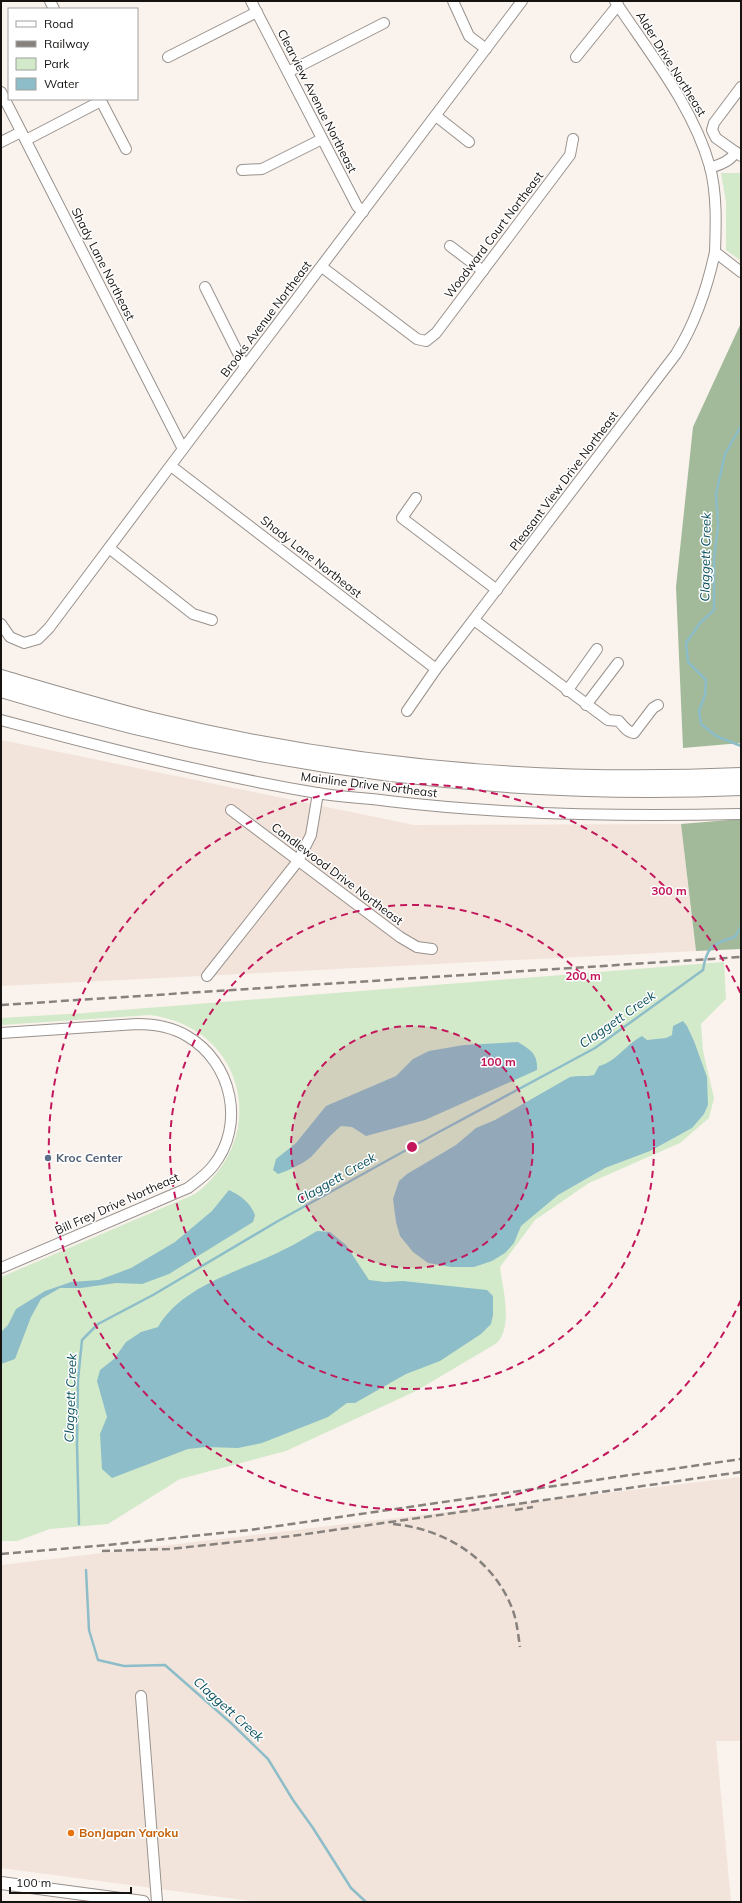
<svg xmlns="http://www.w3.org/2000/svg" width="742" height="1903" font-family="Mulish,sans-serif">
	<rect width="100%" height="100%" fill="#faf2ed"/>
	<g fill="#f2e4db">
		<path d="M1,740L414,825L681,824L696,951L1,986Z"/>
		<path d="M741,1477V1741H716L731,1902H257L1,1868V1565Z"/>
	</g>
	<g fill="#d3eaca">
		<path d="M721,173H741V261L726,250V202Z"/>
		<path d="M724,962L726,999L701,1024L703,1051L714,1098L709,1118L680,1143L589,1183L535,1220L500,1267C503,1290 513,1326 497,1343L416,1391L286,1451L180,1479L108,1524L50,1529L17,1541H1V1277L195,1194C271,1137 245,1027 150,1015L1,1025V1018L85,1013Z"/>
	</g>
	<g fill="#a2ba99">
		<path d="M741,323V743L683,748L676,587L693,427Z"/>
		<path d="M741,819V949L696,951L681,824Z"/>
	</g>
	<g fill="#8dbdc8">
		<path d="M683,1021L687,1026L694,1041L707,1077L708,1105L704,1114L692,1128L650,1151L605,1168L558,1195L521,1226L514,1243L505,1253L492,1261L474,1267H451L428,1263L413,1252L400,1236L396,1222L393,1199L399,1181L407,1174L456,1145L476,1128L495,1120L570,1077C579,1075 586,1077 594,1075L599,1066C617,1061 625,1045 642,1036L647,1040L666,1038L672,1035L673,1026Z"/>
		<path d="M518,1042C531,1050 538,1054 537,1070L425,1120L366,1136L352,1127L341,1126C330,1135 322,1145 312,1156C303,1164 289,1170 278,1174L273,1170L276,1159L296,1143L326,1106L396,1076L413,1059L429,1051L464,1045Z"/>
		<path d="M229,1190C241,1196 250,1202 255,1215L253,1222L169,1274L142,1284L116,1283L81,1288H60L41,1299L31,1317L15,1359L1,1364V1332L8,1325L16,1309L45,1291L71,1282L99,1280L131,1268L175,1242L212,1211Z"/>
		<path d="M317,1231L330,1232L346,1245L369,1280L385,1282L403,1281L487,1290L493,1296V1315L491,1324L481,1334L440,1361L406,1374L355,1403H347L328,1417L262,1443L238,1448L206,1447L188,1449L112,1478L102,1469L100,1434L107,1417L97,1381L100,1370L114,1359L126,1342L141,1332L158,1327C183,1284 243,1271 285,1249C296,1244 306,1237 317,1231Z"/>
	</g>
	<g fill="none" stroke-linecap="round" stroke-linejoin="round">
		<g stroke="#8dbdc8" stroke-width="2.5">
			<path d="M741,376V379"/>
			<path d="M741,426L725,454L716,494L718,526L714,559V610L700,623L686,643L688,662L706,680L705,695L699,711L701,724L716,736L741,746"/>
			<path d="M79,1524L77,1444L78,1380L82,1340L98,1324L153,1295L278,1221L437,1133L595,1048L703,970C707,945 713,944 735,937L741,927"/>
			<path d="M86,1570L89,1630L98,1660L124,1666L165,1665L231,1723L268,1759L293,1800L313,1828L351,1888L366,1902"/>
		</g>
		<g stroke="#98918c" stroke-width="12">
			<g id="minor">
				<path d="M50,1L54,9"/>
				<path d="M251,1L357,206L363,212"/>
				<path d="M453,1L469,36L486,49"/>
				<path d="M615,1C650,54 693,106 710,167C717,194 716,224 715,252L741,272"/>
				<path d="M168,57L257,12"/>
				<path d="M576,57L618,5"/>
				<path d="M288,72L384,23"/>
				<path d="M741,87L714,123L712,130L716,138L741,156"/>
				<path d="M1,92L183,449"/>
				<path d="M100,99L126,149"/>
				<path d="M436,116L469,142"/>
				<path d="M26,140L101,101"/>
				<path d="M1,142L21,132"/>
				<path d="M710,168C721,164 729,162 736,152"/>
				<path d="M242,170L262,169L322,139"/>
				<path d="M450,246L483,271"/>
				<path d="M322,267L417,339L426,341L436,333L570,155L573,139"/>
				<path d="M205,287L245,367"/>
				<path d="M171,466L436,669"/>
				<path d="M416,498L402,518L497,590"/>
				<path d="M109,548L193,614L212,620"/>
				<path d="M474,620L608,720L619,721C623,726 627,732 634,733L653,708L658,705"/>
				<path d="M1,624L10,637L24,643L38,639L49,628L183,449L522,1"/>
				<path d="M567,691L597,649"/>
				<path d="M586,705L618,663"/>
				<path d="M407,711L436,669L676,354C696,322 707,289 715,252"/>
				<path d="M1,720C106,748 210,775 317,793C340,797 364,798 388,801C505,815 622,817 741,814"/>
				<path d="M231,810L400,937L417,947L432,949"/>
				<path d="M207,976L298,861L311,835L318,793"/>
				<path d="M1,1033L137,1024C155,1024 172,1027 187,1036C232,1062 246,1125 213,1166C206,1175 197,1181 188,1188L1,1268"/>
				<path d="M141,1696L157,1902"/>
			</g>
		</g>
		<g stroke="#98918c" stroke-width="14">
			<path id="major" d="M1,1883L143,1902"/>
		</g>
		<g stroke="#98918c" stroke-width="16">
			<g id="highway">
				<path d="M1,677C52,692 102,707 153,720C345,767 544,784 741,775"/>
				<path d="M1,690C244,765 487,799 741,788"/>
			</g>
		</g>
		<use href="#minor" stroke="#fff" stroke-width="10"/>
		<use href="#major" stroke="#fff" stroke-width="12"/>
		<use href="#highway" stroke="#fff" stroke-width="14"/>
		<g stroke="#87817e" stroke-width="2.5" stroke-dasharray="8 4" stroke-linecap="butt">
			<path d="M1,1005L741,957"/>
			<path d="M515,1510L533,1507"/>
			<path d="M393,1524C445,1529 492,1558 512,1608C517,1621 518,1634 520,1647"/>
			<path d="M102,1551L169,1549L292,1536L741,1472"/>
			<path d="M1,1554L108,1545L250,1530L741,1459"/>
		</g>
	</g>
	<circle cx="412" cy="1147" r="121" fill="#c2185b" fill-opacity=".12"/>
	<g fill="none" stroke="#c2185b" stroke-width="2" stroke-dasharray="7 5">
		<circle cx="412" cy="1147" r="121"/>
		<circle cx="412" cy="1147" r="242"/>
		<path d="M741 1300A363 363 0 1 1 741 994"/>
	</g>
	<circle fill="#5c6f8a" stroke="#fff" stroke-width="1.5" cx="48" cy="1158" r="4"/>
	<circle fill="#e8710a" stroke="#fff" stroke-width="1.5" cx="71" cy="1833" r="4"/>
	<g text-anchor="middle" stroke-width="3" stroke-linejoin="round" paint-order="stroke">
		<g font-size="12" fill="#151210" stroke="#fff">
			<text transform="translate(671 64) rotate(58)" y="4">Alder Drive Northeast</text>
			<text transform="translate(317 101) rotate(63)" y="4">Clearview Avenue Northeast</text>
			<text transform="translate(494 235) rotate(-53)" y="4">Woodward Court Northeast</text>
			<text transform="translate(103 264) rotate(63)" y="4">Shady Lane Northeast</text>
			<text transform="translate(266 319) rotate(-53)" y="4">Brooks Avenue Northeast</text>
			<text transform="translate(564 481) rotate(-53)" y="4">Pleasant View Drive Northeast</text>
			<text transform="translate(311 557) rotate(38)" y="4">Shady Lane Northeast</text>
			<text transform="translate(369 785) rotate(7)" y="4">Mainline Drive Northeast</text>
			<text transform="translate(337 874) rotate(37)" y="4">Candlewood Drive Northeast</text>
			<text transform="translate(117 1204) rotate(-24)" y="4">Bill Frey Drive Northeast</text>
		</g>
		<g font-size="12" font-weight="bold" fill="#4e5e75" stroke="#fff" text-anchor="start">
			<text x="56" y="1162">Kroc Center</text>
		</g>
		<g font-size="12" font-weight="bold" fill="#c56008" stroke="#fff" text-anchor="start">
			<text x="79" y="1837">BonJapan Yaroku</text>
		</g>
		<g font-size="13" font-style="italic" fill="#0b525e" stroke="#fff">
			<text transform="translate(705 557) rotate(-89)" y="5">Claggett Creek</text>
			<text transform="translate(617 1019) rotate(-35)" y="5">Claggett Creek</text>
			<text transform="translate(336 1178) rotate(-30)" y="5">Claggett Creek</text>
			<text transform="translate(70 1398) rotate(-88)" y="5">Claggett Creek</text>
			<text transform="translate(229 1709) rotate(42)" y="5">Claggett Creek</text>
		</g>
	</g>
	<circle cx="412" cy="1147" r="6" fill="#c2185b" stroke="#fff" stroke-width="2"/>
	<g font-size="12" text-anchor="middle" font-weight="bold" fill="#c2185b" stroke="#fff" stroke-width="3" stroke-linejoin="round" paint-order="stroke">
		<text x="669" y="895">300 m</text>
		<text x="583" y="980">200 m</text>
		<text x="498" y="1066">100 m</text>
	</g>
	<rect width="742" height="1903" fill="none" stroke="#151210" stroke-width="4"/>
	<rect x="8" y="8" width="130" height="92" fill="#ffffff" stroke="#a1a09f"/>
	<rect x="16" y="21" width="20" height="6" fill="#ffffff" stroke="#a1a09f"/>
	<text x="44" y="28" font-size="12" fill="#151210">Road</text>
	<rect x="16" y="41" width="20" height="6" fill="#87817e" stroke="#a1a09f"/>
	<text x="44" y="48" font-size="12" fill="#151210">Railway</text>
	<rect x="16" y="58" width="20" height="12" fill="#d3eaca" stroke="#a1a09f"/>
	<text x="44" y="68" font-size="12" fill="#151210">Park</text>
	<rect x="16" y="78" width="20" height="12" fill="#8dbdc8" stroke="#a1a09f"/>
	<text x="44" y="88" font-size="12" fill="#151210">Water</text>
	<path d="M10 1887v6h121v-6" fill="none" stroke="#151210" stroke-width="2"/>
	<text x="16" y="1887" font-size="12" fill="#151210" stroke="#ffffff" stroke-width="3" paint-order="stroke">100 m</text>
</svg>
